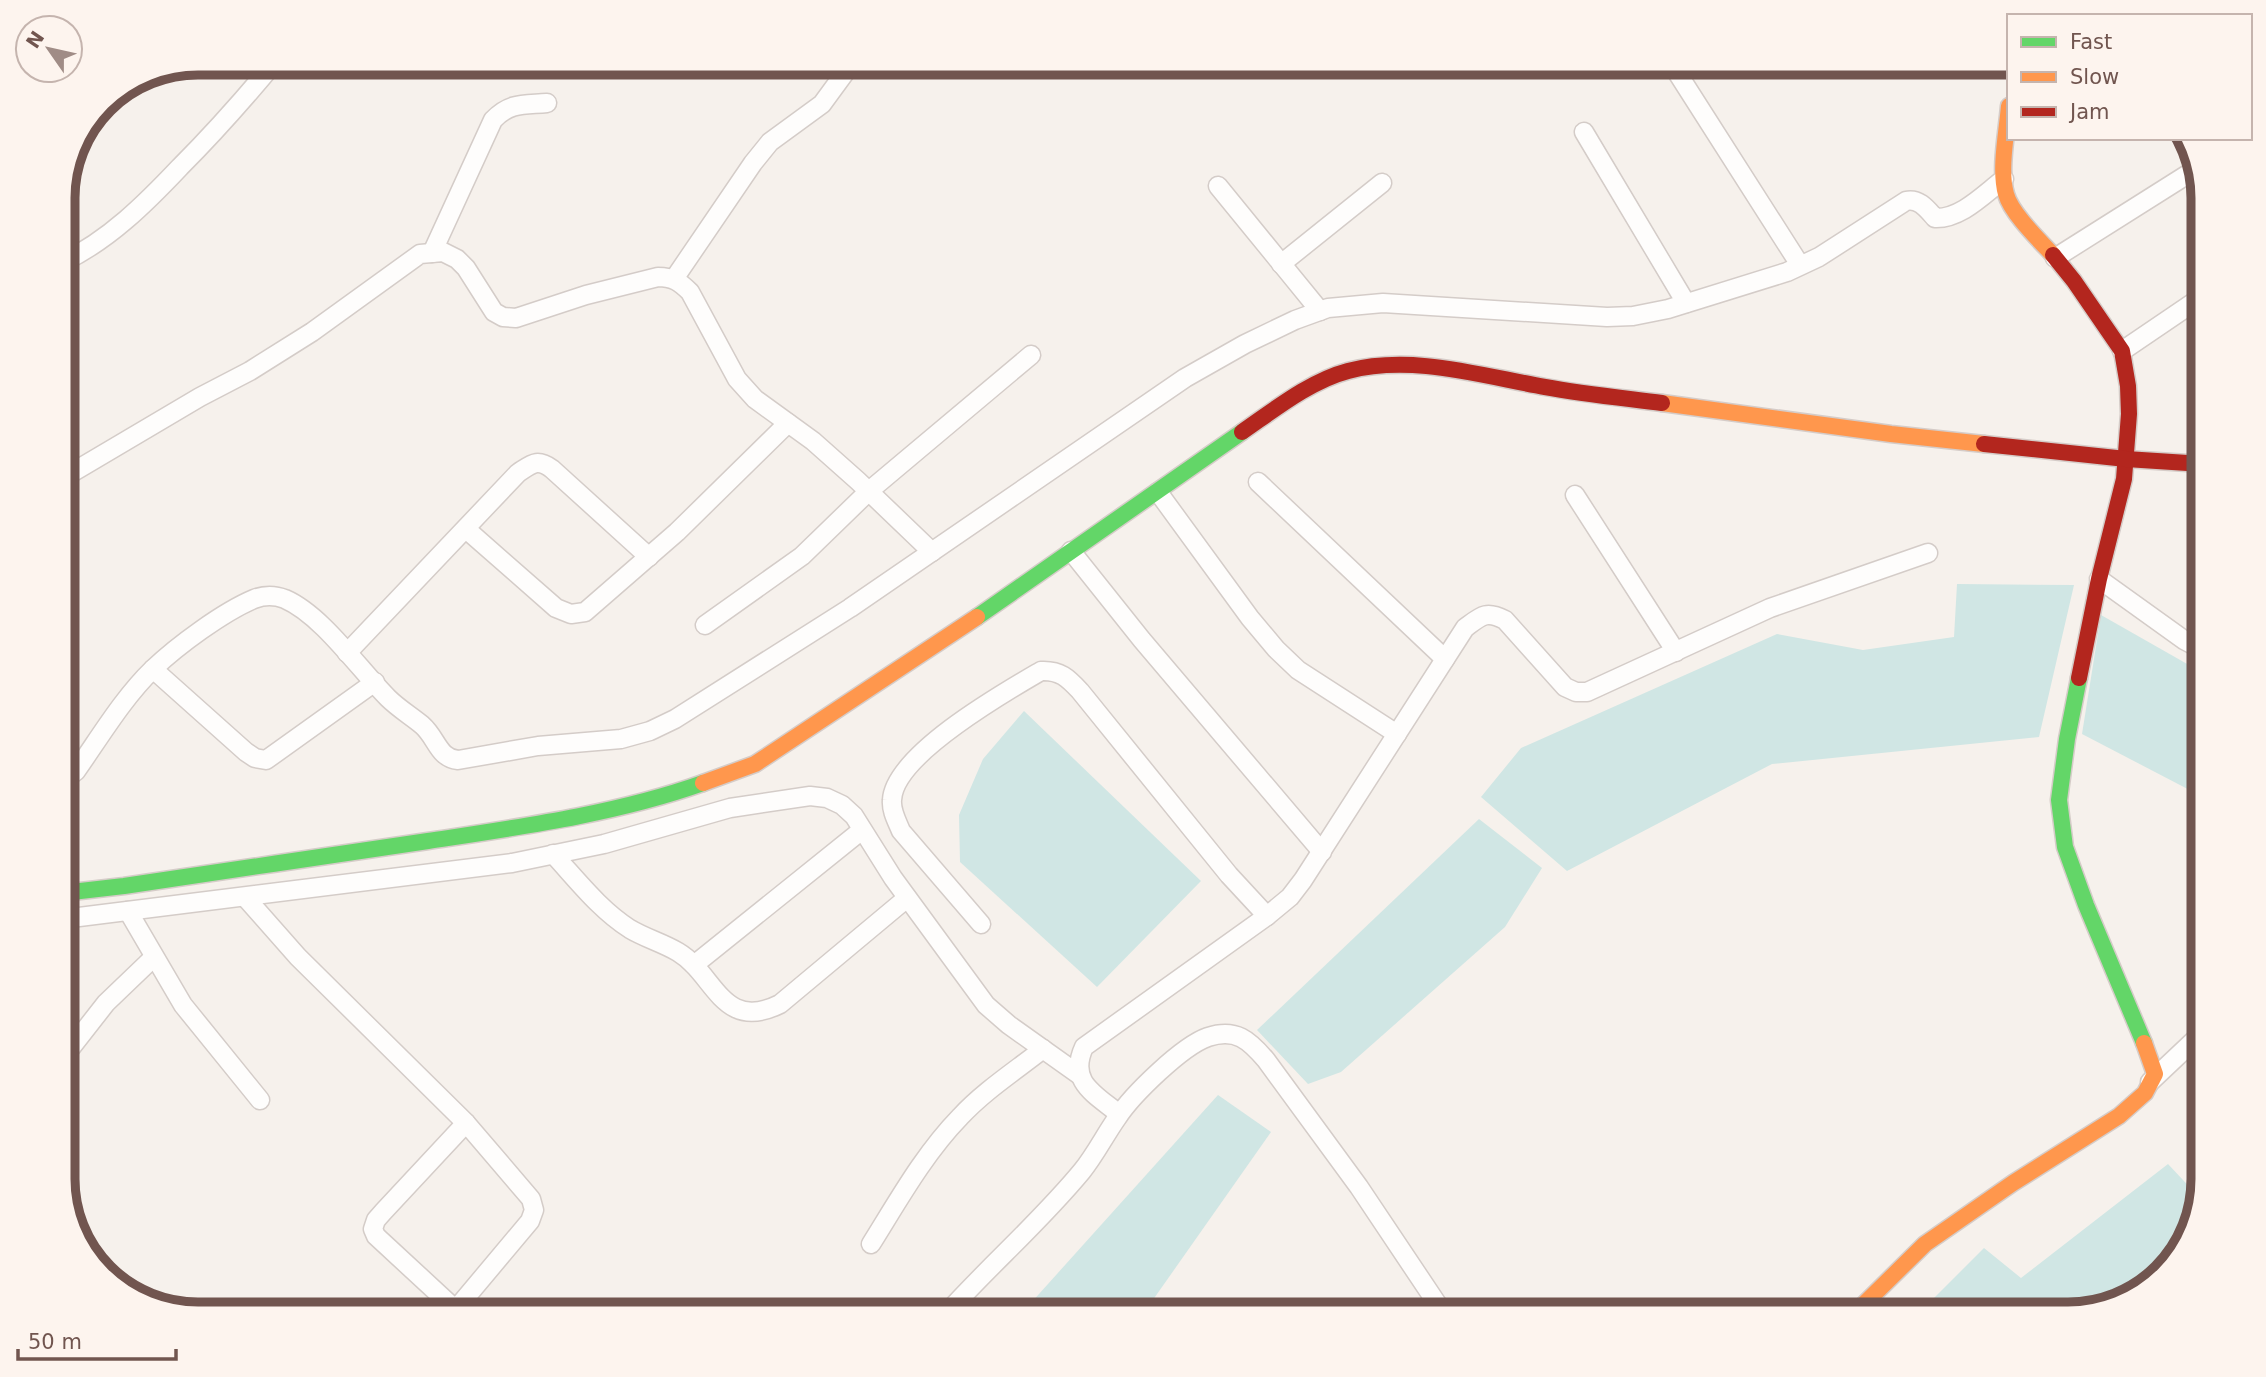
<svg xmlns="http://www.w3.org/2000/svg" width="2266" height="1377" font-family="'DejaVu Sans',sans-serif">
	<rect width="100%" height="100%" fill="#f6f1ec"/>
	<g fill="#d0e6e4">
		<path d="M1957,584L2074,585L2039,737L1772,764L1567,871L1481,797L1521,748L1777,634L1863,650L1954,637Z"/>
		<path d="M2101,615L2203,673V797L2082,734Z"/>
		<path d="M1024,711L1201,881L1097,987L960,862L959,815L983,759Z"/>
		<path d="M1479,819L1542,868L1505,927L1341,1072L1308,1084L1257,1030Z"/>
		<path d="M1218,1095L1271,1132L1143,1314H1021Z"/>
		<path d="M2168,1164L2198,1196L2185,1247L2136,1296L2069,1314H1918L1984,1248L2021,1278Z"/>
	</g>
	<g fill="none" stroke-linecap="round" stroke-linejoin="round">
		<g stroke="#d4ccc8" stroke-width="21">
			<g id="street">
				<path d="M1671,63L1800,265"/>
				<path d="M1584,132L1686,303"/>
				<path d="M1218,186L1320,311"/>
				<path d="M432,253L493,120C510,102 524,105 547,103"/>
				<path d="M2055,258L2196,169"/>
				<path d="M63,262C109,240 146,203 180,167C213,134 244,99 274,63"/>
				<path d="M1281,264L1382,183"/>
				<path d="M674,279L753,163L770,142L822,104L852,63"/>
				<path d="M2122,351L2203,296"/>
				<path d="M63,478L200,397L250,371L312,332L420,254L443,252L457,259L466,268L494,312L503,317L516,318L586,295L658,277C673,277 680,282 690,292L737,379L755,399L813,441L858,481L932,552"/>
				<path d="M1258,482L1445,659"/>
				<path d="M1158,492L1250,618L1276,649L1298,670L1397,734"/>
				<path d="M1575,495L1676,652"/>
				<path d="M466,529L556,608L571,614L585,612L677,532L788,423"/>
				<path d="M1071,551L1142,640L1322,852"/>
				<path d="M2099,579L2184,640L2203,650"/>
				<path d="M705,625L802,556L869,491L1031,355"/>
				<path d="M347,653L518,473C532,464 537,458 552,469L649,557"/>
				<path d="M153,669L246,752L255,758L266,760L375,682"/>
				<path d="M63,781L76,771C100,737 123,698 153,669C177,646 223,612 254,599C264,595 275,595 285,599C322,615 359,669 388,698C398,708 411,716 422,725C437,738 438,758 458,760L538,746L621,739L650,731L675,719L850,608L1185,378L1245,344L1295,320L1328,308L1383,303L1607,317L1633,316L1668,309L1787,272L1819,257L1906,201C1919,198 1927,209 1935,218C1961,219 1984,194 2004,179"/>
				<path d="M553,854C577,880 600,910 630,929C645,938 663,943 678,952C715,974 722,1033 780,1004L907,898"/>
				<path d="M245,897L298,957L466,1123L531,1199L534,1210L530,1221L452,1314"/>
				<path d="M128,911L183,1005L260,1100"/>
				<path d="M63,919L512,863L604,844L730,808L810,796L827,798L842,805L854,816L893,878L986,1005L1009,1025L1078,1074"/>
				<path d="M981,924L901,831C897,821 891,811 892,800C894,755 1005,692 1041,671C1060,670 1068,678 1080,691L1229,875L1267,916"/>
				<path d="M694,965L862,830"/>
				<path d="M63,1058L106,1003L154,957"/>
				<path d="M2150,1082L2203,1032"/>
				<path d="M1119,1114C1095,1094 1068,1082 1084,1047L1267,916L1290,897L1303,880L1465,628C1481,616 1486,610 1505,620L1565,687L1576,692H1587L1770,608L1928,553"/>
				<path d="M871,1244C898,1201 924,1154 960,1117C984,1091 1015,1071 1043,1049"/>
				<path d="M456,1310L376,1236L373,1229L376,1220L383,1212L466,1123"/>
				<path d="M946,1314C990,1265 1040,1222 1082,1171C1095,1155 1105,1135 1117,1118C1132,1095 1182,1046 1208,1037C1236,1028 1249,1040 1266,1060L1359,1187L1444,1314"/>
			</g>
		</g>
		<g stroke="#d5ccc8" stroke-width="19">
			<g id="fast">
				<path d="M977,617L1242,432"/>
				<path d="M2079,678L2067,739L2059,800L2065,847L2086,905L2144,1043"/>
				<path d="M63,893L124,886C225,871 327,856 428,841C520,827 616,814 703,783"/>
			</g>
		</g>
		<g stroke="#d5ccc8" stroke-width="19">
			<g id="slow">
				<path d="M2009,106C2007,131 1999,170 2006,194C2011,213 2039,240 2053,255"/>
				<path d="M1662,403L1891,434L1984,444"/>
				<path d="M703,783L755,764L977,617"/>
				<path d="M1854,1314L1925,1244L2013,1183L2119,1116L2145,1093L2155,1074L2144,1043"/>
			</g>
		</g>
		<g stroke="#d5ccc8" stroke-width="19">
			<g id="jam">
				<path d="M2053,255L2074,281L2122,351L2128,386L2129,414L2124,479L2099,579L2079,678"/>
				<path d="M1242,432C1274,410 1310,381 1348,371C1412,354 1482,376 1545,387C1583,394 1623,398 1662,403"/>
				<path d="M1984,444L2126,459L2203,464"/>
			</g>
		</g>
		<use href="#street" stroke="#fefdfc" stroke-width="18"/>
		<use href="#fast" stroke="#63d668" stroke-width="16"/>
		<use href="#slow" stroke="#ff974d" stroke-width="16"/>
		<use href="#jam" stroke="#b3261e" stroke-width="16"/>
	</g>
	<path d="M0 0H2266V1377H0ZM198 75H2068A123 123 0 0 1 2191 198V1179A123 123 0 0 1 2068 1302H198A123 123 0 0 1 75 1179V198A123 123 0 0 1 198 75Z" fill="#fdf4ee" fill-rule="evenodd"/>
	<path fill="none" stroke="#71554f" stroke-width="9" d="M198 75H2068A123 123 0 0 1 2191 198V1179A123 123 0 0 1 2068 1302H198A123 123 0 0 1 75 1179V198A123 123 0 0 1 198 75Z"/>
	<rect x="2007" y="14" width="245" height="126" fill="#fdf4ee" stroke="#c5b4ae" stroke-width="2"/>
	<rect x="2021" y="37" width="35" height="10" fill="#63d668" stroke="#c5b4ae" stroke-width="2"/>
	<text x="2070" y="49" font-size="21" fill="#71554f">Fast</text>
	<rect x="2021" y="72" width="35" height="10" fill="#ff974d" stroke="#c5b4ae" stroke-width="2"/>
	<text x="2070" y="84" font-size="21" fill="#71554f">Slow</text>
	<rect x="2021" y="107" width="35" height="10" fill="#b3261e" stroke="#c5b4ae" stroke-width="2"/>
	<text x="2070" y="119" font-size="21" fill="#71554f">Jam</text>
	<g transform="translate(49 49) rotate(304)"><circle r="33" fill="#fdf4ee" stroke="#c5b4ae" stroke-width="2"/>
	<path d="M0-5L12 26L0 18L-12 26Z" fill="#a08c86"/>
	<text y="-10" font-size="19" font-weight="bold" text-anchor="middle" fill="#71554f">N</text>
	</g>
	<path d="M18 1349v10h158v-10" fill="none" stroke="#71554f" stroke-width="3.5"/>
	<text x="28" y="1349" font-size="21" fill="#71554f" stroke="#fdf4ee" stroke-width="5" paint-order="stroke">50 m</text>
</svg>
